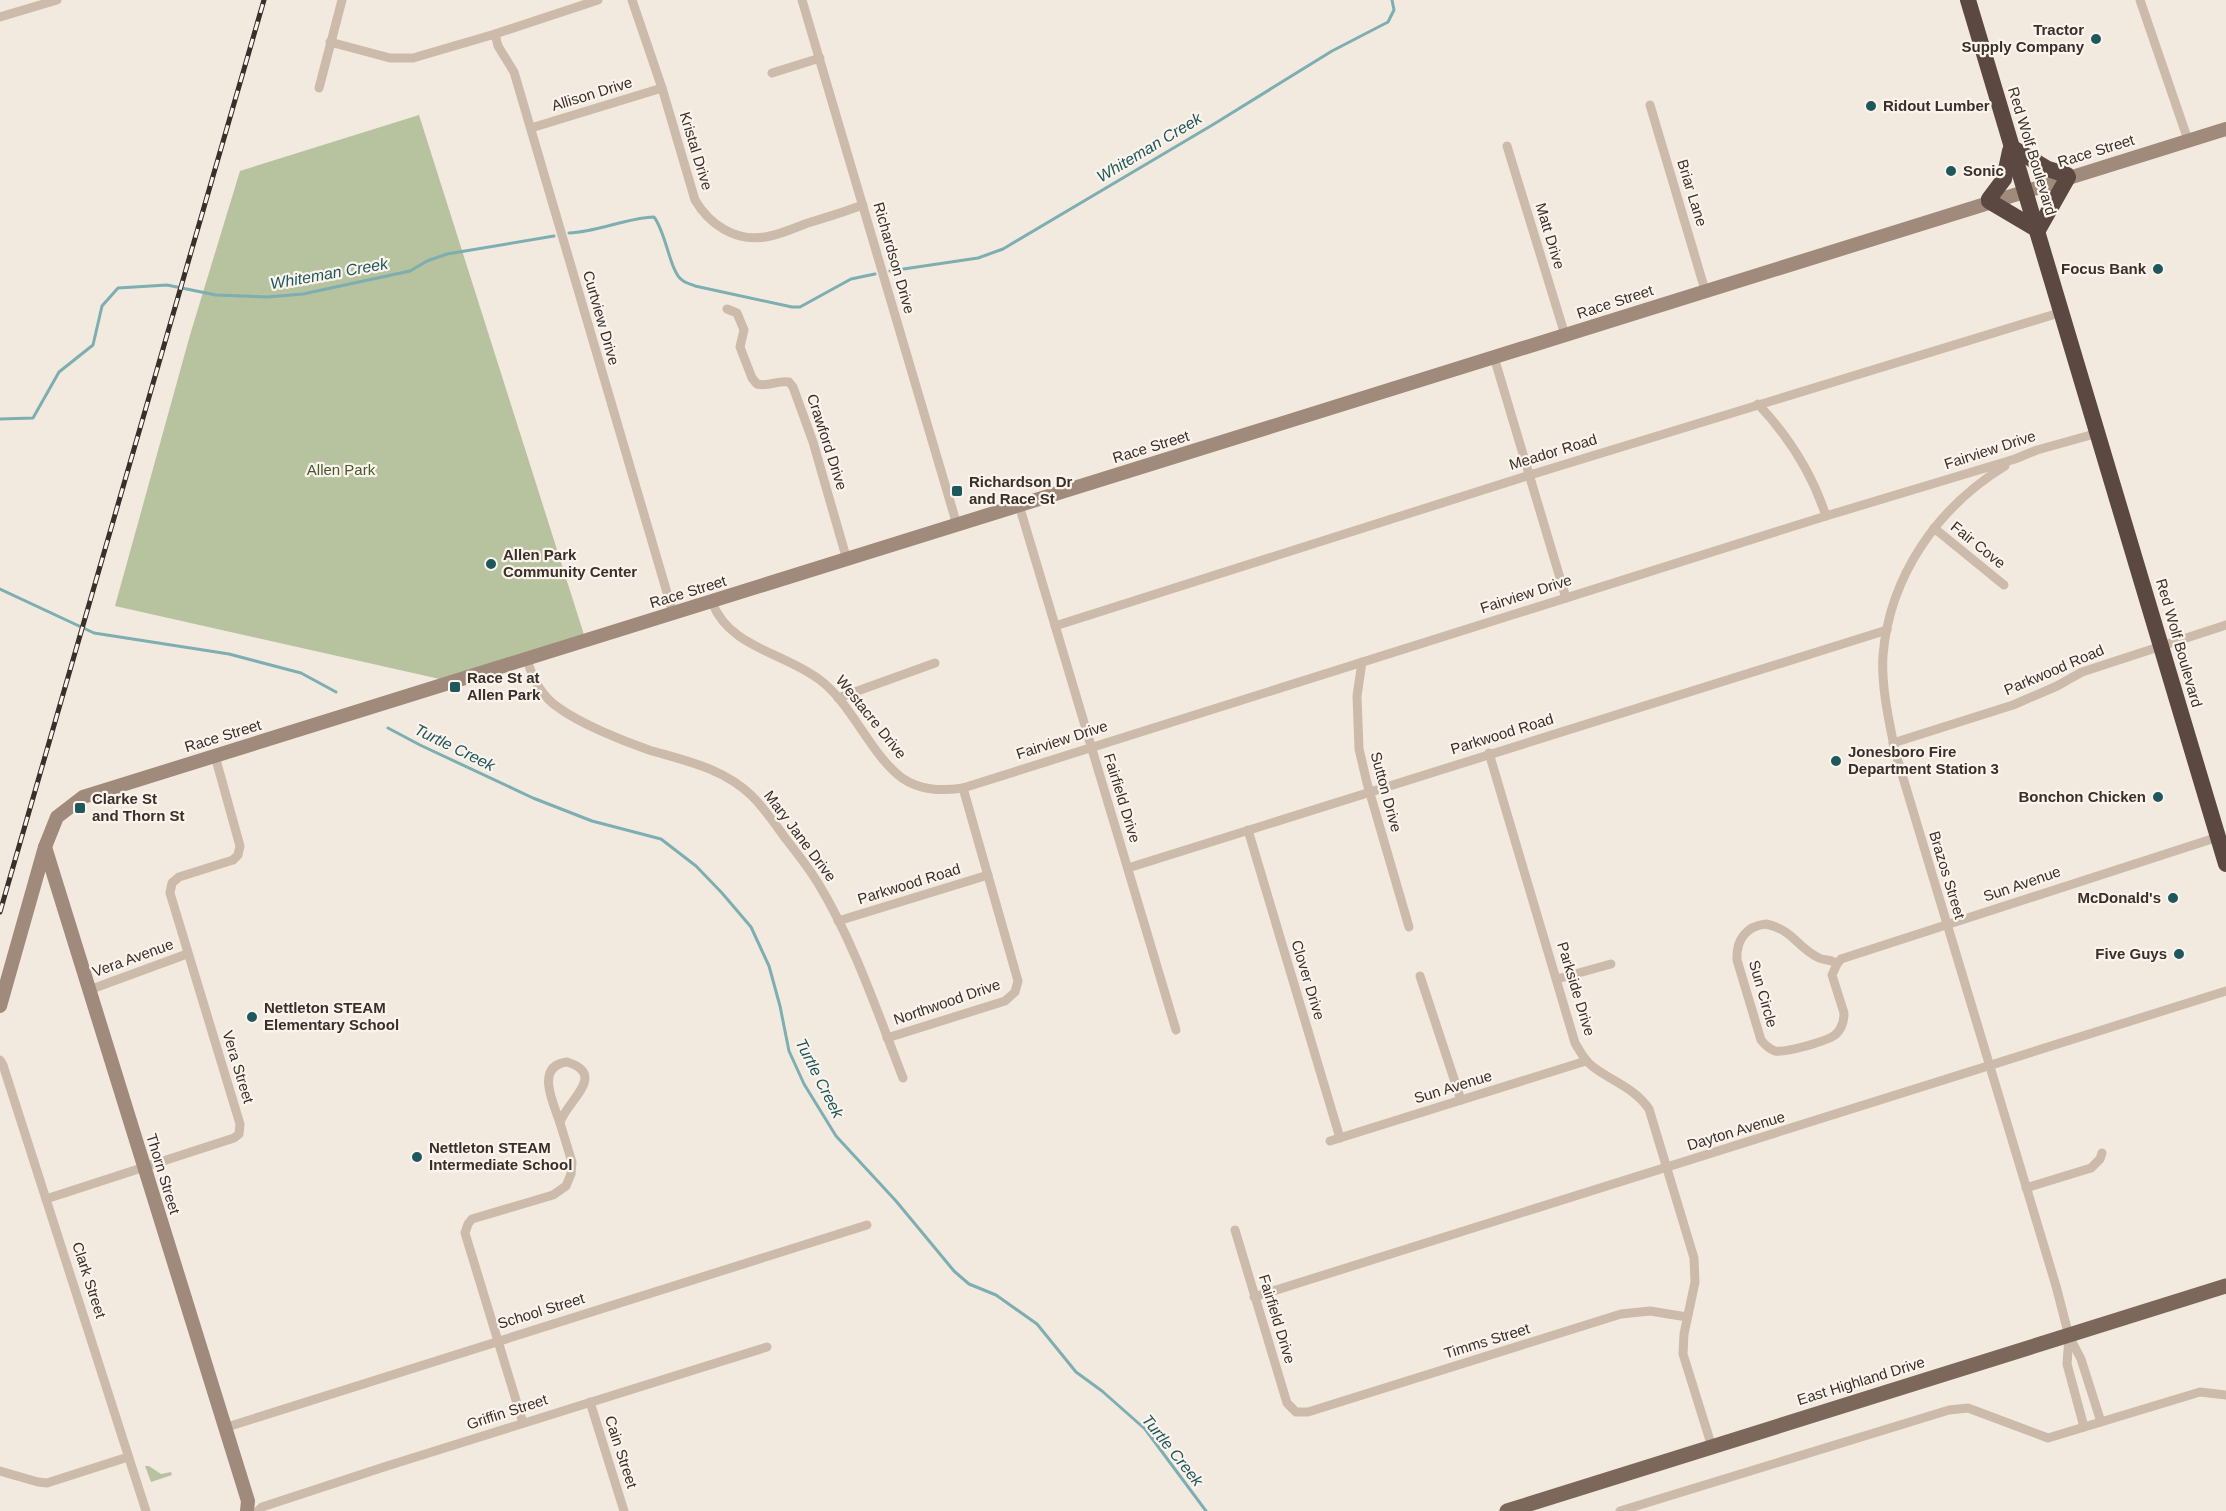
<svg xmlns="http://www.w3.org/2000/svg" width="2226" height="1511" font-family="Helvetica,sans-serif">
	<rect width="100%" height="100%" fill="#f3eadf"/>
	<g fill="#b6c39e">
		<path d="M419,115L586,641L453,682L115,606L190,335L240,171Z"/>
		<path d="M145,1466H149L161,1474L171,1472L172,1475L151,1482Z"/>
	</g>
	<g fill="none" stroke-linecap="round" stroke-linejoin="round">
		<g stroke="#7daeb1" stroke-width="3">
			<path d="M569,233C598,232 625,218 654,217C666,232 670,272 682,280C685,283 691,284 695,286L792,307H800L851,279L875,274"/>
			<path d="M890,271L978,258L1003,249L1214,124L1332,51L1388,22L1394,10L1392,0"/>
			<path d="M0,419L33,418L59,372L93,345L102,306L118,288L167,285L216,295L267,297L303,294L410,271L427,261L447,254L554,236"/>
			<path d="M0,589L94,633L229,654L301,673L336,692"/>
			<path d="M388,728L420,745L533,798L592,821L661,839L696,866L722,893L751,927L769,966L780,1006L789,1051L804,1084L836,1136L896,1201L954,1271L969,1284L996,1295L1037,1324L1076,1372L1102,1391L1145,1429L1206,1511"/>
		</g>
		<g stroke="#cba" stroke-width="9">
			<path d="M632,0L662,88L695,200C709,224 735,242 765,237C778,235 792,229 805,224C824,218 844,212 863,205"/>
			<path d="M802,0L957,525"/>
			<path d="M2140,0L2188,140"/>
			<path d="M0,17L57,0"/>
			<path d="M495,34L498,46L514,72L673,613"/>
			<path d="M330,42L390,58H413L495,34L598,0"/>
			<path d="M772,73L820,58"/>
			<path d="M319,88L342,0"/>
			<path d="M1650,105L1705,290"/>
			<path d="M531,128L662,88"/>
			<path d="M1507,146L1565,335"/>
			<path d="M727,309L737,313L744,330L740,347L752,378L757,384C770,387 777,380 789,382L793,387L813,442L847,560"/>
			<path d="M1494,357L1566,598"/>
			<path d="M1758,404C1789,437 1812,473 1826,516"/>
			<path d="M2005,466C1938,507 1890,575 1883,655C1881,687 1889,720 1895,751L2056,1286L2069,1336L2081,1359L2101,1422"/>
			<path d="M1019,505L1176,1030"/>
			<path d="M1934,528L2004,585"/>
			<path d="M712,602C729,648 784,652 820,680C852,704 871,755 902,778C921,791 942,791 963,788L1826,516L2015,459L2037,450L2098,433"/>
			<path d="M1055,626L1530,475L2062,312"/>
			<path d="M527,659C532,677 542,697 559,708C581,724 623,741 649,750C686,761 723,768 752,796C765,809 775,824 786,839C797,853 808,867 818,883C854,942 878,1014 903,1078"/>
			<path d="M1362,662L1357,696L1359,749L1367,783L1409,927"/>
			<path d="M838,698L935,663"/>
			<path d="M1893,743L2013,705L2057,686L2082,672L2226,625"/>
			<path d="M1489,753L1575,1043C1580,1051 1584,1060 1592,1066C1611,1081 1635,1088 1649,1109L1694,1258L1695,1282L1684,1334L1683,1354L1712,1447"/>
			<path d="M1248,830L1340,1138"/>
			<path d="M1128,868L1887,630"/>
			<path d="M838,921L988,875"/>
			<path d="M1766,924C1794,930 1797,948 1819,958C1826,961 1832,959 1837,964L1832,975L1844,1013C1844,1022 1842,1029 1835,1035C1827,1041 1786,1053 1775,1051C1769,1049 1765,1045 1761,1040L1737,960C1736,940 1746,926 1766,924Z"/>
			<path d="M1837,964L1841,959L2218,837"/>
			<path d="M1420,976L1461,1100"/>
			<path d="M1557,979L1611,964"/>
			<path d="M89,990L187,954"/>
			<path d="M887,1038L1005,1001L1015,992L1018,981L963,788"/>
			<path d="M0,1060L3,1065L146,1511"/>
			<path d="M567,1062C609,1075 565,1102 560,1123C554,1104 534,1066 567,1062Z"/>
			<path d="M1330,1141L1586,1061"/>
			<path d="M2026,1188L2091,1168L2100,1159L2102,1153"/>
			<path d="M46,1199L234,1138L239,1134L240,1124L170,893L172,883L179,877L233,860L238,855L240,846L215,756"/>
			<path d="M1235,1230L1287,1403L1296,1412H1308L1621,1314L1650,1311L1687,1317"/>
			<path d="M1254,1297L2226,991"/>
			<path d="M2069,1336L2067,1364L2084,1427"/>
			<path d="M590,1402L624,1511"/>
			<path d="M523,1423L465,1233L468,1224L472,1219L553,1195L566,1186L571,1174L572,1162L560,1123"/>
			<path d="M224,1428L867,1225"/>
			<path d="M0,1471L38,1482L47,1483L128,1457"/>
			<path d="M258,1511L262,1507L387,1466L767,1347"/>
			<path d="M1620,1511L1949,1410L1968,1408L2048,1438L2200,1392L2226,1395"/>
		</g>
		<g stroke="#a08a7b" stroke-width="14">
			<path d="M45,847L248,1501L247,1511"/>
			<path d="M0,1006L45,847L57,817L83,797L2226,129"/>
		</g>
		<path stroke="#7c675b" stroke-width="15" d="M1507,1511L2226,1286"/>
		<g stroke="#5b4941" stroke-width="16">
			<path d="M1968,0L2226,864"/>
			<path d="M2013,148L2048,169L2067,175L2068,177L2038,230L1989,201V199L2004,179L2010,151Z"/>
		</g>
		<g stroke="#3a2f2a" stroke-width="5">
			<path id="rail" d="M0,912L264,0"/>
		</g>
		<use href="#rail" stroke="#fbf4ec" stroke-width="3" stroke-dasharray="9" stroke-linecap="butt"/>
	</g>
	<g fill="#1e575c" stroke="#fbf4ec" stroke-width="2">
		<circle cx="2096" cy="39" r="6"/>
		<circle cx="1871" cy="106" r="6"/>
		<circle cx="1951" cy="171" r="6"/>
		<circle cx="2158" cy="269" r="6"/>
		<rect x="951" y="485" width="12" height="12" rx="3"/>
		<circle cx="491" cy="564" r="6"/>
		<rect x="449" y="681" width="12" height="12" rx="3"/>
		<circle cx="1836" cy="761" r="6"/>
		<circle cx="2158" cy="797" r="6"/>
		<rect x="74" y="802" width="12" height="12" rx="3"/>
		<circle cx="2173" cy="898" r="6"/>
		<circle cx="2179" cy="954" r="6"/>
		<circle cx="252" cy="1017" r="6"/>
		<circle cx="417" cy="1157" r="6"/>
	</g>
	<g text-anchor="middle" stroke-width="4.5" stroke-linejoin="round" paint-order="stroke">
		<g font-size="15" font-weight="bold" fill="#3a2f2a" stroke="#fbf4ec" text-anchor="start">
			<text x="2084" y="35" text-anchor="end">Tractor<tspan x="2084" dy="17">Supply Company</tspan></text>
			<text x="1883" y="111">Ridout Lumber</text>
			<text x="1963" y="176">Sonic</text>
			<text x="2146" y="274" text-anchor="end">Focus Bank</text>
			<text x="969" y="487">Richardson Dr<tspan x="969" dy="17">and Race St</tspan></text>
			<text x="503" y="560">Allen Park<tspan x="503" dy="17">Community Center</tspan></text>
			<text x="467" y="683">Race St at<tspan x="467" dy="17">Allen Park</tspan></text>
			<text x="1848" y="757">Jonesboro Fire<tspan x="1848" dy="17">Department Station 3</tspan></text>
			<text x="2146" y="802" text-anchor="end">Bonchon Chicken</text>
			<text x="92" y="804">Clarke St<tspan x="92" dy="17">and Thorn St</tspan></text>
			<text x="2161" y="903" text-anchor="end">McDonald's</text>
			<text x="2167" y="959" text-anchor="end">Five Guys</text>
			<text x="264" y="1013">Nettleton STEAM<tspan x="264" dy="17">Elementary School</tspan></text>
			<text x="429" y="1153">Nettleton STEAM<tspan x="429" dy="17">Intermediate School</tspan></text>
		</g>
		<g font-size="15" fill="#3a2f2a" stroke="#fbf4ec">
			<text transform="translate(592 94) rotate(-17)" y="5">Allison Drive</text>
			<text transform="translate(696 151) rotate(73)" y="5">Kristal Drive</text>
			<text transform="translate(2032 151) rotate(73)" y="5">Red Wolf Boulevard</text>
			<text transform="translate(2096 151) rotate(-17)" y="5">Race Street</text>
			<text transform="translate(1692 193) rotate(73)" y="5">Briar Lane</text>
			<text transform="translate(1550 236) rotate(73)" y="5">Matt Drive</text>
			<text transform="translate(894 258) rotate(74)" y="5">Richardson Drive</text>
			<text transform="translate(1615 302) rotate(-18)" y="5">Race Street</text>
			<text transform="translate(601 318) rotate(74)" y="5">Curtview Drive</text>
			<text transform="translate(827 442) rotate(72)" y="5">Crawford Drive</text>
			<text transform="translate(1151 447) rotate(-17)" y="5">Race Street</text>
			<text transform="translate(1990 450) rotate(-18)" y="5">Fairview Drive</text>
			<text transform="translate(1553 452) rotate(-17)" y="5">Meador Road</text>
			<text transform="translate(1978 545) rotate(39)" y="5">Fair Cove</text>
			<text transform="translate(688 592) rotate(-17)" y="5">Race Street</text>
			<text transform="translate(1526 594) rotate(-18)" y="5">Fairview Drive</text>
			<text transform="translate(2179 643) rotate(74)" y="5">Red Wolf Boulevard</text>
			<text transform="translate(2054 670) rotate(-23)" y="5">Parkwood Road</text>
			<text transform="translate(871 717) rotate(51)" y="5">Westacre Drive</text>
			<text transform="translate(1502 734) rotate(-17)" y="5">Parkwood Road</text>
			<text transform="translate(223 736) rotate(-17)" y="5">Race Street</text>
			<text transform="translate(1062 740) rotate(-18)" y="5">Fairview Drive</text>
			<text transform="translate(1386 792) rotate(75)" y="5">Sutton Drive</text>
			<text transform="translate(1122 798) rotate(73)" y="5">Fairfield Drive</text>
			<text transform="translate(800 836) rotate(53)" y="5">Mary Jane Drive</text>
			<text transform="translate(1947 875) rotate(73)" y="5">Brazos Street</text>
			<text transform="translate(909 884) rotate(-17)" y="5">Parkwood Road</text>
			<text transform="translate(2022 884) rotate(-19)" y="5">Sun Avenue</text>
			<text transform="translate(133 958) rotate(-20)" y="5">Vera Avenue</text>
			<text transform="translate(1308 980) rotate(73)" y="5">Clover Drive</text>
			<text transform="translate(1576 989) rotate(73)" y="5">Parkside Drive</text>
			<text transform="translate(1763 994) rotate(74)" y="5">Sun Circle</text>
			<text transform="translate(947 1002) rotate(-19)" y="5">Northwood Drive</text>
			<text transform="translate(238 1067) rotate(73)" y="5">Vera Street</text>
			<text transform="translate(1453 1087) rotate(-17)" y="5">Sun Avenue</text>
			<text transform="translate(1736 1131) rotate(-17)" y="5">Dayton Avenue</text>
			<text transform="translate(163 1174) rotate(73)" y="5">Thorn Street</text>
			<text transform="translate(89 1280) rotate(72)" y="5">Clark Street</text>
			<text transform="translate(541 1311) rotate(-17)" y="5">School Street</text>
			<text transform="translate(1277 1319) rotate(73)" y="5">Fairfield Drive</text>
			<text transform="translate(1487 1341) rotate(-17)" y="5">Timms Street</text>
			<text transform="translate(1861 1381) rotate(-17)" y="5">East Highland Drive</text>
			<text transform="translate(507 1412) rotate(-18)" y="5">Griffin Street</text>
			<text transform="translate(621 1452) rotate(72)" y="5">Cain Street</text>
		</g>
		<g font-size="15" fill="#48582d" stroke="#fbf4ec">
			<text x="341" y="475">Allen Park</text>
		</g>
		<g font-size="16" font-style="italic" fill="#1e575c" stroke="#fbf4ec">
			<text transform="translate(1149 147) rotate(-31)" y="6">Whiteman Creek</text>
			<text transform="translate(329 273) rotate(-10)" y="6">Whiteman Creek</text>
			<text transform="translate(455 747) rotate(26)" y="6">Turtle Creek</text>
			<text transform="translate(820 1078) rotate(63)" y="6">Turtle Creek</text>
			<text transform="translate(1173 1450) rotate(51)" y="6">Turtle Creek</text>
		</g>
	</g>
</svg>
